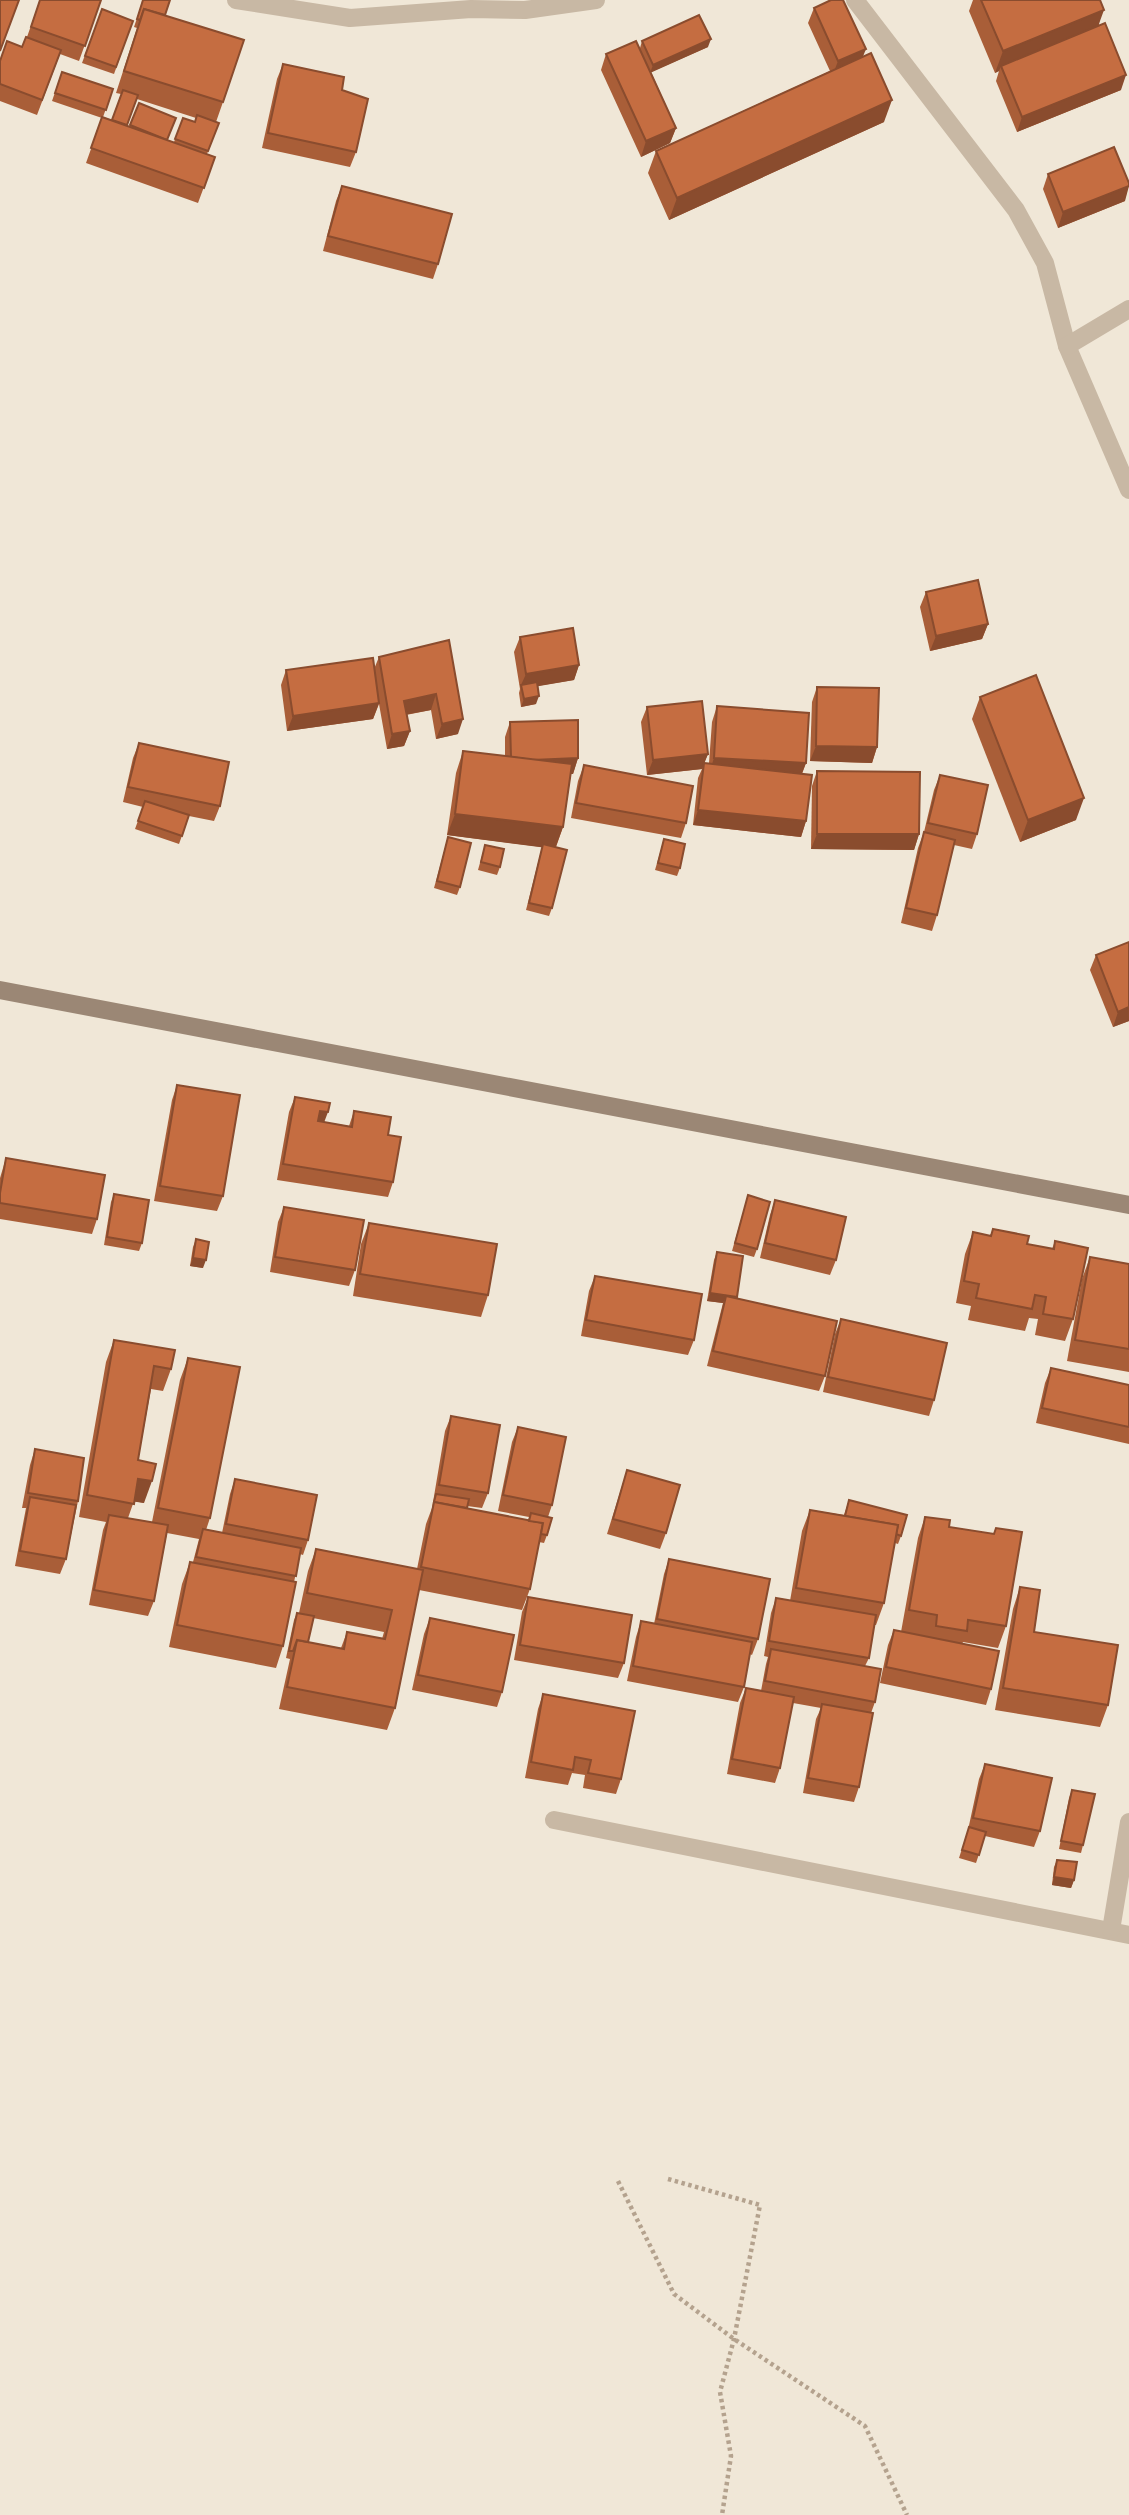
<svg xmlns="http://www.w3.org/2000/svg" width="1129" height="2515" font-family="'Sofia Sans Condensed',sans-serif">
	<rect width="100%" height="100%" fill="#f0e7d7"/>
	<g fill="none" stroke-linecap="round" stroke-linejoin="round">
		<g stroke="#b4a28e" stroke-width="4.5" stroke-dasharray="3.5 3.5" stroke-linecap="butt">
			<path d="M668,2179L760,2205L734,2339L720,2392L731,2456L722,2515"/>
			<path d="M618,2181L674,2294L734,2339L865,2426L907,2515"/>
		</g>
		<g stroke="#c8b8a4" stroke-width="18">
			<path d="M236,0L350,18L471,9L525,10L596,0"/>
			<path d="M855,0L1016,210L1045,263L1067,346L1129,490"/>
			<path d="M1067,346L1129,309"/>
			<path d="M554,1820L1129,1935"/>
			<path d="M1111,1930L1129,1822"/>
		</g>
		<path stroke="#9b8775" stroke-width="18" d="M0,990L1129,1205"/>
	</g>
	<g fill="#a95e38" fill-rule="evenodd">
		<path d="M40,0H101L79,61L60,54L37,115L0,101V61L22,47L27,37Z"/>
		<path d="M143,0L165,15L223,102L216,122L219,123L207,154L215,157L198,203L86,163L102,118L52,101L62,72L113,89L103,117L112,120L121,94L116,93L137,28L134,27ZM137,99L196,118L195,122L183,118L174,142L168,140L139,103L130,127L127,126Z"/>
		<path d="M973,0H1100L1099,26L1121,90L1017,132L996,81L999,71L995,73L969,11Z"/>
		<path d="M814,8L863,56L884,122L669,220L648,173L656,151L830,71L808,23Z"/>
		<path d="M102,9L133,21L114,74L82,63Z"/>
		<path d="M642,41L708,47L651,72L676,128L670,143L641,157L601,70L606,54L640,48Z"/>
		<path d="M283,64L342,90L356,152L350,167L262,148L277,79Z"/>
		<path d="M1048,174L1125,201L1058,228L1043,189Z"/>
		<path d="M342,186L438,264L433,279L323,251L336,201Z"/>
		<path d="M926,592L988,624L982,639L930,651L920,607Z"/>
		<path d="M520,637L579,665L574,680L537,686L536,704L521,707L519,693L520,689L514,652Z"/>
		<path d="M449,640L458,734L436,739L431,710L406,715L410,731L404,746L387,749L379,704L373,719L287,731L281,685L286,670L374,669L379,657Z"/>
		<path d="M817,687L877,747L872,763L810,761L812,702Z"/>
		<path d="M980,697L1076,820L1020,842L972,719Z"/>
		<path d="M717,706L806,763L802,774L806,821L801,837L693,825L698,778L702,769L647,775L641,722L647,707L708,754L704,763H709L712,722Z"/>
		<path d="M510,722L578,758L573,774H571L563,827L556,847L552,908L549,916L526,910L542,847L447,835L456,773L463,751L505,756V737Z"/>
		<path d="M139,743L220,806L214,821L189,816L179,844L135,829L143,807L123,802L133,758Z"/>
		<path d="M584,765L686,823L681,838L571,818L578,781Z"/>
		<path d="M817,771L919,834L914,850L811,849L812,786Z"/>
		<path d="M940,775L977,834L972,849L954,845L937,915L932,931L901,923L918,848L924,832L934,790Z"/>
		<path d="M448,837L460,887L457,895L434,888Z"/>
		<path d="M664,839L680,868L677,876L655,870Z"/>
		<path d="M485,845L500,867L497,875L478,870Z"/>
		<path d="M1096,955L1129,1021L1113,1027L1090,970Z"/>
		<path d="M177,1085L223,1196L217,1211L154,1201L172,1100Z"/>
		<path d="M295,1097L325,1122L349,1126L354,1111L388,1135L393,1182L388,1197L277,1180L289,1112Z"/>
		<path d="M6,1158L97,1219L92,1234L0,1219V1178Z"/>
		<path d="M114,1194L142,1243L139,1251L104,1245L111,1202Z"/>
		<path d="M748,1195L757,1249L754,1257L732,1251Z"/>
		<path d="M775,1200L836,1260L830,1275L760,1258L770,1215Z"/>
		<path d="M284,1207L355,1270L349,1286L270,1272L278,1222Z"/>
		<path d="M369,1223L488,1295L481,1317L353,1296L361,1244Z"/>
		<path d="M993,1229L1027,1244L1052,1249L1055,1241L1073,1319L1065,1341L1035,1335L1038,1319L1029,1318L1025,1331L968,1320L971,1306L956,1303L965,1254L973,1232L990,1236Z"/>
		<path d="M196,1239L203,1268L190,1266L193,1247Z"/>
		<path d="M717,1252L736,1298L825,1376L819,1391L707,1366L723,1303L707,1301L714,1260Z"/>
		<path d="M1090,1257L1129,1264V1372L1067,1361L1082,1279Z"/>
		<path d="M595,1276L694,1340L688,1355L581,1336L589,1291Z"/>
		<path d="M841,1319L934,1400L929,1416L823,1392L835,1334Z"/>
		<path d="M114,1340L171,1369L163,1391L151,1389L138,1460L144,1503L134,1501L128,1518L152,1522L180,1380L188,1358L210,1518L206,1530L222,1533L230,1494L235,1479L308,1540L303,1555L300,1554L294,1582L283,1646L276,1668L169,1647L182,1584L190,1562H193L199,1539L167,1533L154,1601L148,1616L89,1605L103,1530L106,1522L79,1517L106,1362Z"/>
		<path d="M1051,1368L1129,1385V1444L1036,1423L1045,1383Z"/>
		<path d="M451,1416L488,1493L482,1508L467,1506V1508L528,1521L529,1517L498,1511L512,1442L518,1427L552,1505L548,1517L547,1535L544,1543L539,1542L530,1589L522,1610L419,1590L395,1708L387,1730L279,1709L290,1659L286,1658L294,1620L297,1613H299L308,1571L316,1549L417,1569L426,1524L432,1508L445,1431ZM313,1618L384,1632L382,1639L347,1632L341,1648L308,1642Z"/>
		<path d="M35,1449L78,1501L66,1559L60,1574L15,1566L26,1508H22L30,1465Z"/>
		<path d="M627,1470L666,1533L660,1549L607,1534Z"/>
		<path d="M849,1500L901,1536L898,1544L895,1543L884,1603L876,1625H874L869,1658L865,1666L875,1702L871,1713L859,1787L854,1802L803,1793L816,1719L821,1708L793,1703L780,1768L775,1783L727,1774L740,1703L746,1688L761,1691L766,1664L768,1657L764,1656L771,1613L776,1598L790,1601L802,1531L810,1510L844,1515Z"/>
		<path d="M925,1517L949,1527L994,1534L996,1528L1006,1626L998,1648L963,1642L962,1644L991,1689L986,1705L880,1683L888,1645L894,1630L901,1632L918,1538Z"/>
		<path d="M669,1559L758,1639L752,1655L750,1654L744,1687L738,1702L627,1681L636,1637L641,1621L654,1624L664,1574Z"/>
		<path d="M1020,1587L1034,1632L1108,1705L1100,1727L995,1710L1013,1609Z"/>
		<path d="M528,1597L624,1663L618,1678L514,1660L522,1612Z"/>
		<path d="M430,1618L502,1692L497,1707L412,1690L424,1634Z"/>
		<path d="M543,1694L621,1779L616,1794L583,1788L585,1775L572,1773L568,1785L525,1778L538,1709Z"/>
		<path d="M985,1764L1040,1831L1034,1847L985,1836L976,1863L959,1858L968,1830L979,1779Z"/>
		<path d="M1072,1790L1083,1845L1081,1853L1059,1849L1069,1798Z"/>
		<path d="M1057,1860L1074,1880L1071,1888L1052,1885L1054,1867Z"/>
	</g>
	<g fill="#8a4c2e">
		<path d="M1104,10L1096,32L1001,66L999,71L995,73L1003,51Z"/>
		<path d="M711,39L708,47L650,73L653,65Z"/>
		<path d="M866,49L860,64L832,77L838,61Z"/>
		<path d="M1126,75L1121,90L1017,132L1022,117Z"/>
		<path d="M892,100L884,122L669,220L677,198Z"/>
		<path d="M676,128L670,143L641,157L646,141Z"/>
		<path d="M1129,186L1125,201L1058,228L1063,212Z"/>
		<path d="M988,624L982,639L930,651L936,636Z"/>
		<path d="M579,665L574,680L522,689L521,685L526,674Z"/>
		<path d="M436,694L431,710L398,716L404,701Z"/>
		<path d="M539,696L536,704L521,707L524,699Z"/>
		<path d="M379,703L373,719L287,731L293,716Z"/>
		<path d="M463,719L458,734L436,739L442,724Z"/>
		<path d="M410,731L404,746L387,749L392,734Z"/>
		<path d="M816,746L877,747L872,763L810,761Z"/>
		<path d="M708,754L702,769L647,775L653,760Z"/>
		<path d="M578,758L573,774L505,775L511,760Z"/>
		<path d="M714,758L806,763L800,778L709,773Z"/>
		<path d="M1084,798L1076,820L1020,842L1028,820Z"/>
		<path d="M698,810L806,821L801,837L693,825Z"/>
		<path d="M455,814L563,827L555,849L447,835Z"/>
		<path d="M817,834H919L914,850L811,849Z"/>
		<path d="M1129,1007V1021L1113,1027L1118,1012Z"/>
		<path d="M320,1111L328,1112L322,1128L315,1127Z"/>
		<path d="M193,1258L206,1260L203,1268L190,1266Z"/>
		<path d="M710,1293L737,1297L734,1305L726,1296L723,1303L707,1301Z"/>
		<path d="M138,1479L152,1481L144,1503L130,1501Z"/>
		<path d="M1054,1877L1074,1880L1071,1888L1052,1885Z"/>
	</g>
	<g fill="#c56d41" stroke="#8a4c2e" stroke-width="2">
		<path d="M0,0H19L0,51Z"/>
		<path d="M40,0H101L85,46L31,27Z"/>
		<path d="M143,0H170L165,15L144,9L140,20L137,19Z"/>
		<path d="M831,0H843L866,49L838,61L814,8Z"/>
		<path d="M981,0H1100L1104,10L1003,51Z"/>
		<path d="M102,9L133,21L116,67L85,56Z"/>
		<path d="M144,9L244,40L223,102L124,71Z"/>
		<path d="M699,15L711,39L653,65L642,41Z"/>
		<path d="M1105,23L1126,75L1022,117L1001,66Z"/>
		<path d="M26,37L61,50L42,100L0,84V61L7,41L22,47Z"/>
		<path d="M636,41L676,128L646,141L606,54Z"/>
		<path d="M871,53L892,100L677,198L656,151Z"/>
		<path d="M283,64L344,77L342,90L368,99L356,152L268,133Z"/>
		<path d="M62,72L113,89L106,110L55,93Z"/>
		<path d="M123,90L138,95L127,125L112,120Z"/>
		<path d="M139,103L176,118L167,140L130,125Z"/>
		<path d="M197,115L219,123L208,151L175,139L183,118L195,122Z"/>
		<path d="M102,117L215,157L204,188L91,148Z"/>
		<path d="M1114,147L1129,183V186L1063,212L1048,174Z"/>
		<path d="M342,186L452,214L438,264L328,236Z"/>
		<path d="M978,580L988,624L936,636L926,592Z"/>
		<path d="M573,628L579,665L526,674L520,637Z"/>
		<path d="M449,640L463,719L442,724L436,694L404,701L410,731L392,734L379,657Z"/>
		<path d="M373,658L379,703L293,716L286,670Z"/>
		<path d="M1036,675L1084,798L1028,820L980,697Z"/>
		<path d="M537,682L539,696L524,699L521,685Z"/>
		<path d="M817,687L879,688L877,747L816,746Z"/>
		<path d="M702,701L708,754L653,760L647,707Z"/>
		<path d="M717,706L809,713L806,763L714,758Z"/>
		<path d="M578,720V758L532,760L511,757L510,722Z"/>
		<path d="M139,743L229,762L220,806L128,787Z"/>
		<path d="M463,751L572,764L563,827L455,814Z"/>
		<path d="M704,763L812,775L806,821L698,810Z"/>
		<path d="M584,765L693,786L686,823L576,803Z"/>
		<path d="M817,771L920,772L919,834H817Z"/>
		<path d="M940,775L988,785L977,834L928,823Z"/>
		<path d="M145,801L189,815L182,836L138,821Z"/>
		<path d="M924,832L955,840L937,915L906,908Z"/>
		<path d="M448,837L471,843L460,887L437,881Z"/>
		<path d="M664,839L685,844L680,868L658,863Z"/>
		<path d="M543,844L567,850L552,908L529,903Z"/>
		<path d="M485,845L504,849L500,867L481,862Z"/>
		<path d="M1129,942V1007L1118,1012L1096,955Z"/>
		<path d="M177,1085L240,1095L223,1196L160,1186Z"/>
		<path d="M295,1097L330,1103L328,1112L320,1111L318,1121L352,1127L354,1111L391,1117L388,1135L401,1137L393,1182L283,1164Z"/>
		<path d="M6,1158L105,1175L97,1219L0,1203V1193Z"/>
		<path d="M114,1194L149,1200L142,1243L107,1237Z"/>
		<path d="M748,1195L770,1202L757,1249L735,1243Z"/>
		<path d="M775,1200L846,1217L836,1260L765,1243Z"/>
		<path d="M284,1207L364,1220L355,1270L275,1257Z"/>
		<path d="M369,1223L497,1244L488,1295L360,1274Z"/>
		<path d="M993,1229L1029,1236L1027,1244L1054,1249L1055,1241L1088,1248L1073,1319L1043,1314L1046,1297L1035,1295L1032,1309L976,1298L979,1284L964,1281L973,1232L991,1236Z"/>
		<path d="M196,1239L209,1242L206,1260L193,1258Z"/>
		<path d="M717,1252L743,1256L737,1297L710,1293Z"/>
		<path d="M1090,1257L1129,1264V1349L1075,1340Z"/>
		<path d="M595,1276L702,1294L694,1340L586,1320Z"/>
		<path d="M726,1296L837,1321L825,1376L713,1351Z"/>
		<path d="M841,1319L947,1343L934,1400L828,1377Z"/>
		<path d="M114,1340L175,1350L171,1369L154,1366L138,1460L156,1464L152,1481L138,1479L134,1504L87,1495Z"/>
		<path d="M188,1358L240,1367L210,1518L158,1508Z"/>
		<path d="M1051,1368L1129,1385V1427L1042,1408Z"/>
		<path d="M451,1416L500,1425L488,1493L439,1485Z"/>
		<path d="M518,1427L566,1437L552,1505L503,1495Z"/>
		<path d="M35,1449L84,1458L78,1501L28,1493Z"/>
		<path d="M627,1470L680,1485L666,1533L613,1519Z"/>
		<path d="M235,1479L317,1495L308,1540L226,1524Z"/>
		<path d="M436,1494L469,1499L467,1508L434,1502Z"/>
		<path d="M30,1497L76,1505L66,1559L20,1551Z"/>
		<path d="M849,1500L907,1515L901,1536L896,1534L898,1525L845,1516Z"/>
		<path d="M434,1502L543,1523L530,1589L421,1567Z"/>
		<path d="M810,1510L898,1525L884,1603L796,1588Z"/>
		<path d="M531,1513L552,1518L547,1535L541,1534L543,1523L529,1521Z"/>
		<path d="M109,1515L168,1525L154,1601L94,1590Z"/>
		<path d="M925,1517L950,1520L949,1527L994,1534L996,1528L1022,1532L1006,1626L968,1620L967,1631L936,1626L937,1615L909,1610Z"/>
		<path d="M203,1529L301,1548L296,1576L196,1557Z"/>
		<path d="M316,1549L423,1570L395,1708L287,1687L297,1640L344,1649L347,1632L385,1639L392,1610L307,1593Z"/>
		<path d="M669,1559L770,1579L758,1639L657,1619Z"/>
		<path d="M190,1562L296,1582L283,1646L177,1625Z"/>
		<path d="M1020,1587L1040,1590L1034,1632L1118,1645L1108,1705L1003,1688Z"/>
		<path d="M528,1597L632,1615L624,1663L520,1645Z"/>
		<path d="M776,1598L876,1615L869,1658L769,1641Z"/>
		<path d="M297,1613L314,1616L308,1642L297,1640L293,1651H289Z"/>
		<path d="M430,1618L514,1635L502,1692L418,1675Z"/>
		<path d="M641,1621L752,1642L744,1687L633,1666Z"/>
		<path d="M894,1630L999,1651L991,1689L886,1667Z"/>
		<path d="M771,1649L881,1669L875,1702L765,1681Z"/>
		<path d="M746,1688L794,1697L780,1768L732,1759Z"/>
		<path d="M543,1694L635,1711L621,1779L588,1773L591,1760L575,1757L573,1770L531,1762Z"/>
		<path d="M822,1704L873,1713L859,1787L808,1778Z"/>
		<path d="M985,1764L1052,1778L1040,1831L973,1818Z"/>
		<path d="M1072,1790L1095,1794L1083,1845L1061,1841Z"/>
		<path d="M969,1827L986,1832L979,1855L962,1850Z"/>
		<path d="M1057,1860L1077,1862L1074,1880L1054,1877Z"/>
	</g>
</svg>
